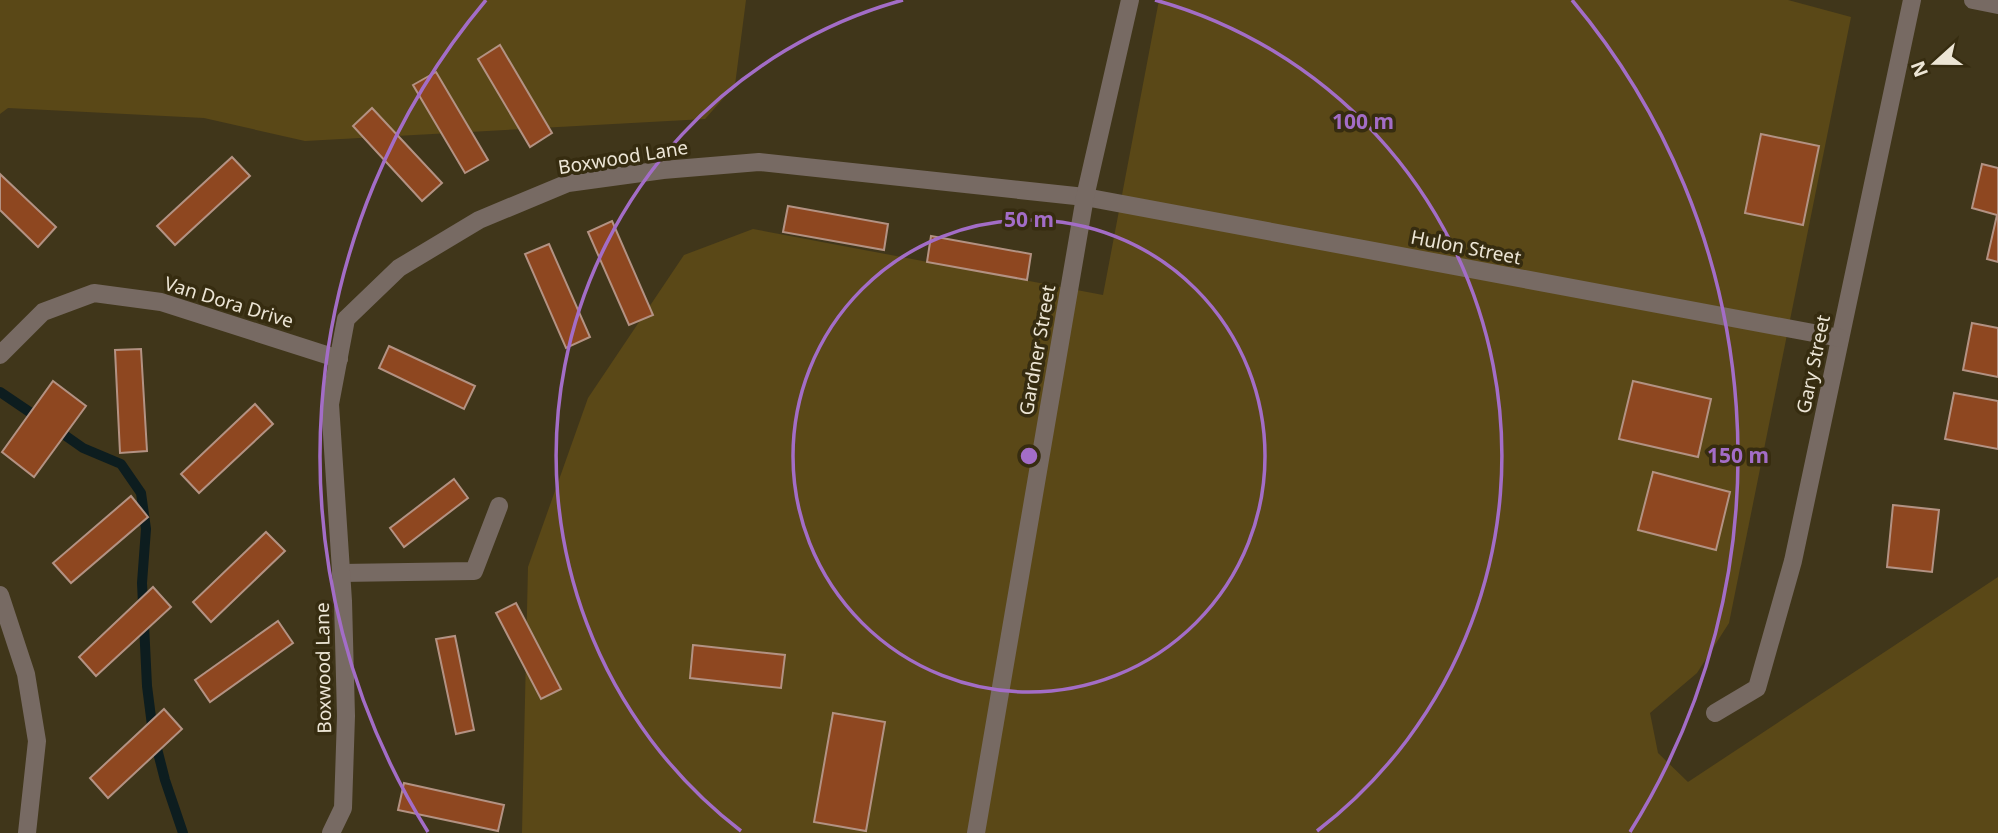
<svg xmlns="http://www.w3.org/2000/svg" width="1998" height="833" font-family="'Noto Sans',sans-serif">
	<rect width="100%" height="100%" fill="#40361a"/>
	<g fill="#5a4817">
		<path d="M0,0H746L735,85L705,119L305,141L204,118L8,108L0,114Z"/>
		<path d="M1159,0H1788L1851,17L1729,623L1697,673L1650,713L1658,753L1688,782L1998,577V833H522L528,567L588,398L684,255L753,229L1103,295Z"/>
	</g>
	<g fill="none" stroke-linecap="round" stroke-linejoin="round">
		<g stroke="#0d1d1f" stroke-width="10">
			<path d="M0,392L40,419"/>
			<path d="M56,429L83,448L121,464L141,493L146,529L142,583L147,686L153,733L165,780L183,833"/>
		</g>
	</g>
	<g fill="#8e4720" stroke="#b39283" stroke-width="2">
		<path d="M500,45L552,133L530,147L478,59Z"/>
		<path d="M436,72L488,160L465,173L413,85Z"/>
		<path d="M372,108L442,183L422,201L353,126Z"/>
		<path d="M1761,134L1819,146L1803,225L1745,213Z"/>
		<path d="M232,157L250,176L175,245L157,226Z"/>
		<path d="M1982,164L1998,168V262L1987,259L1997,215L1972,208Z"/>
		<path d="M0,174L56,227L38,247L0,210Z"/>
		<path d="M788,206L888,224L884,250L783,232Z"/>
		<path d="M612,221L653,315L629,325L588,232Z"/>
		<path d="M931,236L1031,254L1027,280L927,262Z"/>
		<path d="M549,244L590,337L566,348L525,254Z"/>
		<path d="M1972,323L1998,328V377L1963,370Z"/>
		<path d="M389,346L475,386L464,409L379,368Z"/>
		<path d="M141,349L147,451L120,453L115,350Z"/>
		<path d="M53,381L86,406L34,477L2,452Z"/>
		<path d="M1633,381L1711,399L1698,457L1619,439Z"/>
		<path d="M1954,393L1998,401V449L1945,439Z"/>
		<path d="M255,404L273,424L199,493L181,474Z"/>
		<path d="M1653,472L1730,492L1716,550L1638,530Z"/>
		<path d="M454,479L468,498L404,547L390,528Z"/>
		<path d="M131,496L148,517L71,583L53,563Z"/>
		<path d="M1893,505L1939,510L1932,572L1887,567Z"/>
		<path d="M266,532L285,551L211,622L193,602Z"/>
		<path d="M153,587L171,607L96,676L79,657Z"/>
		<path d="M516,603L561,689L541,699L496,613Z"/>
		<path d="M278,621L293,643L210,702L195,680Z"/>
		<path d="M455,636L474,730L456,734L436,639Z"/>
		<path d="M693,645L785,655L781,688L690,678Z"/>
		<path d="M164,709L182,729L108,798L90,778Z"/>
		<path d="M833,713L885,722L866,831L814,822Z"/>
		<path d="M404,783L504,805L498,831L398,810Z"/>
	</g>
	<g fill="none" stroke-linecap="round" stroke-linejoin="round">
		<g stroke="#776a63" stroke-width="18">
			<path d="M1973,0L1998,5"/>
			<path d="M0,355L43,312L94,293L161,302L339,359"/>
			<path d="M341,573L474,571L499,506"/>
			<path d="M0,595L26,674L37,741L27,833"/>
			<path d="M1715,713L1757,688L1793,561L1912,0"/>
			<path d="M331,833L343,808L346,716L343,601L330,404L346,319L399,268L479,220L568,183L663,170L759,162L1085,197L1840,338"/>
			<path d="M976,833L1085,197L1130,0"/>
		</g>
	</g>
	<g fill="none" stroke="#a36dc7" stroke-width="3.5">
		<circle cx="1029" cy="456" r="236"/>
		<path d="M741 831A473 473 0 0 1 903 0M1155 0A473 473 0 0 1 1317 831"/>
		<path d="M428 832A709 709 0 0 1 486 0M1572 0A709 709 0 0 1 1630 832"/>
	</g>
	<g text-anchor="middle" stroke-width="7" stroke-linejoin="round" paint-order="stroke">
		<g font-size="19" fill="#ece5d5" stroke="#362c10">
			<text transform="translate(623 157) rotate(-9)" y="7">Boxwood Lane</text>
			<text transform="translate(1466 247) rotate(11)" y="7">Hulon Street</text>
			<text transform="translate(229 302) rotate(17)" y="7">Van Dora Drive</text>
			<text transform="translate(1037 350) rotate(-80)" y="7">Gardner Street</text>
			<text transform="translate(1813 364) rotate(-78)" y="7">Gary Street</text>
			<text transform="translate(323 668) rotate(-91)" y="7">Boxwood Lane</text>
		</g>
	</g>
	<circle cx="1029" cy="456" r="10" fill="#a36dc7" stroke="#362c10" stroke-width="3.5"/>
	<g font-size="21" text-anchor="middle" font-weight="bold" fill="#a36dc7" stroke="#362c10" stroke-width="7" stroke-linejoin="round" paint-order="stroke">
		<text x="1363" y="129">100 m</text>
		<text x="1029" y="227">50 m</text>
		<text x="1738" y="463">150 m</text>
	</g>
	<g transform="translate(1935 63) rotate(249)" stroke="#362c10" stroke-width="5" paint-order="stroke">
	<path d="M0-5L12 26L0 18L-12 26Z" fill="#ece5d5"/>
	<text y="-10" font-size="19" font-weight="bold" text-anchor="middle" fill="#ece5d5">N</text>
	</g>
</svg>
